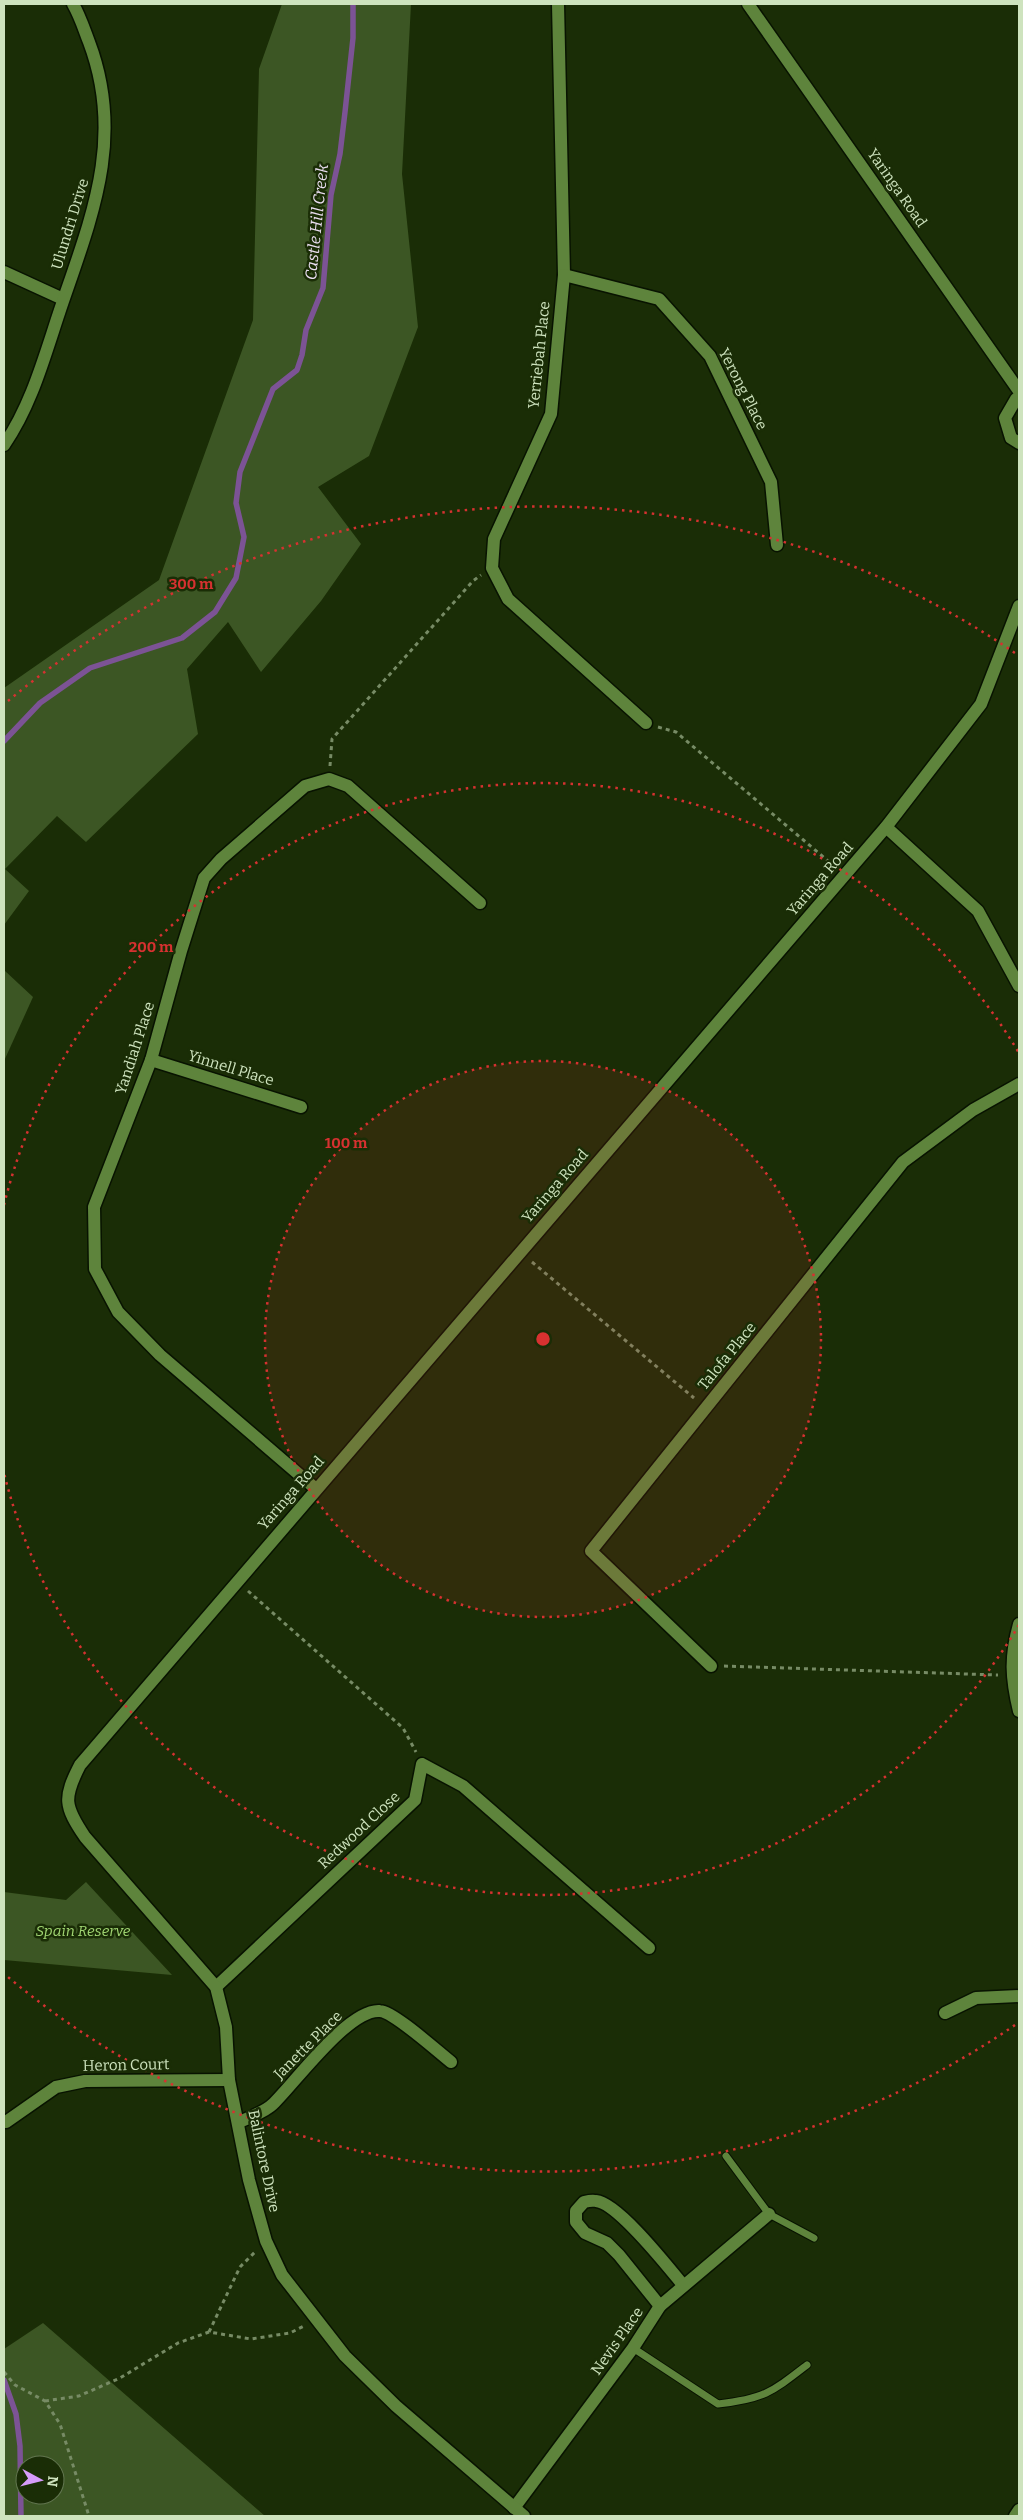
<svg xmlns="http://www.w3.org/2000/svg" width="1023" height="2520" font-family="Bitter,serif">
	<rect width="100%" height="100%" fill="#1a2d06"/>
	<g fill="#3c5624" fill-rule="evenodd">
		<path d="M282,4H411L402,174L418,327L369,456L318,487L361,544L321,601L261,672L228,622L187,669L198,734L86,842L57,816L5,869L29,891L4,925V688L159,580L253,320L259,69Z"/>
		<path d="M4,970L33,997L4,1061Z"/>
		<path d="M86,1882L172,1975L4,1960V1892L66,1900Z"/>
		<path d="M43,2323L265,2516H4V2349ZM25,2465H55V2495H25Z"/>
	</g>
	<g fill="none" stroke-linecap="round" stroke-linejoin="round">
		<g stroke="#7c5395" stroke-width="5.5">
			<path d="M4,741L40,703L90,668L182,638L215,612L236,578L244,537L236,503L240,472L273,389L297,370L302,355L306,330L323,288L331,195L340,154L345,112L353,38V4"/>
			<path d="M4,2380L16,2414L20,2446L21,2516"/>
		</g>
		<g stroke="#081301" stroke-width="9">
			<g id="service">
				<path d="M726,2156L769,2214L814,2238"/>
				<path d="M633,2348L718,2404C764,2399 772,2392 807,2365"/>
			</g>
		</g>
		<g stroke="#081301" stroke-width="15">
			<g id="minor">
				<path d="M558,4L564,275L551,414L494,539L492,568L508,599L646,723"/>
				<path d="M4,272L63,299"/>
				<path d="M564,275L659,299L710,356L771,482L777,545"/>
				<path d="M4,445C31,406 44,358 59,313C90,221 126,140 89,42C84,29 80,16 73,4"/>
				<path d="M886,827L978,911L1019,986"/>
				<path d="M151,1060L301,1107"/>
				<path d="M316,1489L160,1355L118,1312L95,1269L94,1207L151,1060L181,951L204,878L221,859L305,786L329,779L348,786L480,903"/>
				<path d="M1019,1624C1010,1657 1011,1678 1019,1711"/>
				<path d="M711,1666L591,1551L903,1162L973,1110L1019,1084"/>
				<path d="M216,1987L415,1800L422,1764L463,1786L649,1948"/>
				<path d="M945,2013L976,1998L1019,1996"/>
				<path d="M6,2122L56,2087L85,2081L229,2080"/>
				<path d="M239,2122C250,2117 265,2112 273,2104C295,2083 349,2008 380,2011C394,2012 437,2051 451,2062"/>
				<path d="M660,2306L619,2255L607,2243L585,2233L576,2222V2211L584,2202C588,2201 592,2200 596,2201C618,2203 668,2267 683,2285"/>
				<path d="M514,2508L633,2348L660,2306L769,2214"/>
				<path d="M524,2516L396,2406L345,2356L282,2275L266,2241L249,2180L229,2080L226,2027L216,1987L85,1837C64,1806 63,1798 80,1765L886,827L981,704L1019,606"/>
				<path d="M1015,2516L1019,2510"/>
			</g>
		</g>
		<g stroke="#081301" stroke-width="15">
			<g id="tertiary">
				<path d="M748,4L1019,391"/>
				<path d="M1019,397L1016,399L1005,418L1011,438L1019,443"/>
			</g>
		</g>
		<g stroke="#778b65" stroke-width="3" stroke-dasharray="4 4" stroke-linecap="butt">
			<path d="M658,727L676,732L834,866"/>
			<path d="M330,766L332,739L473,581L481,575"/>
			<path d="M532,1262L694,1398"/>
			<path d="M248,1591L403,1728L416,1752"/>
			<path d="M724,1666L998,1675"/>
			<path d="M209,2332L240,2267L255,2252"/>
			<path d="M4,2372L15,2385L45,2401L60,2424L89,2516"/>
			<path d="M45,2401L79,2396L120,2378L178,2343L209,2332L251,2339L290,2333L304,2326"/>
		</g>
		<use href="#service" stroke="#5e843c" stroke-width="7"/>
		<use href="#minor" stroke="#5e843c" stroke-width="12"/>
		<use href="#tertiary" stroke="#5e843c" stroke-width="12"/>
	</g>
	<circle cx="543" cy="1339" r="278" fill="#d63130" fill-opacity=".12"/>
	<g fill="none" stroke="#d63130" stroke-width="2.5" stroke-dasharray="2.5 5">
		<circle cx="543" cy="1339" r="278"/>
		<path d="M1019 1625A555 555 0 0 1 4 1473M4 1205A555 555 0 0 1 1019 1053"/>
		<path d="M1015 2025A833 833 0 0 1 8 1977M8 701A833 833 0 0 1 1015 653"/>
	</g>
	<g text-anchor="middle" stroke-width="5" stroke-linejoin="round" paint-order="stroke">
		<g font-size="15" fill="#cee3be" stroke="#1a2d06">
			<text transform="translate(897 188) rotate(55)" y="5">Yaringa Road</text>
			<text transform="translate(70 224) rotate(-73)" y="5">Ulundri Drive</text>
			<text transform="translate(539 355) rotate(-84)" y="5">Yerriebah Place</text>
			<text transform="translate(743 389) rotate(63)" y="5">Yerong Place</text>
			<text transform="translate(820 879) rotate(-49)" y="5">Yaringa Road</text>
			<text transform="translate(135 1048) rotate(-72)" y="5">Yandiah Place</text>
			<text transform="translate(231 1068) rotate(17)" y="5">Yinnell Place</text>
			<text transform="translate(555 1186) rotate(-49)" y="5">Yaringa Road</text>
			<text transform="translate(727 1356) rotate(-51)" y="5">Talofa Place</text>
			<text transform="translate(291 1493) rotate(-49)" y="5">Yaringa Road</text>
			<text transform="translate(359 1830) rotate(-43)" y="5">Redwood Close</text>
			<text transform="translate(308 2045) rotate(-45)" y="5">Janette Place</text>
			<text transform="translate(126 2065) rotate(-1)" y="5">Heron Court</text>
			<text transform="translate(264 2161) rotate(78)" y="5">Balintore Drive</text>
			<text transform="translate(617 2341) rotate(-55)" y="5">Nevis Place</text>
		</g>
		<g font-size="15" font-style="italic" fill="#a0d572" stroke="#1a2d06">
			<text x="83" y="1936">Spain Reserve</text>
		</g>
		<g font-size="16" font-style="italic" fill="#eadef1" stroke="#1a2d06">
			<text transform="translate(316 222) rotate(-84)" y="6">Castle Hill Creek</text>
		</g>
	</g>
	<circle cx="543" cy="1339" r="8" fill="#d63130" stroke="#1a2d06" stroke-width="2.5"/>
	<g font-size="15" text-anchor="middle" font-weight="bold" fill="#d63130" stroke="#1a2d06" stroke-width="5" stroke-linejoin="round" paint-order="stroke">
		<text x="191" y="589">300 m</text>
		<text x="151" y="952">200 m</text>
		<text x="346" y="1148">100 m</text>
	</g>
	<rect width="1023" height="2520" fill="none" stroke="#cee3be" stroke-width="10"/>
	<g transform="translate(40 2480) rotate(97)"><circle r="24" fill="#1a2d06" stroke="#627650"/>
	<path d="M0-4L9 19L0 12L-9 19Z" fill="#d69bfa"/>
	<text y="-8" font-size="14" font-weight="bold" text-anchor="middle" fill="#cee3be">N</text>
	</g>
</svg>
